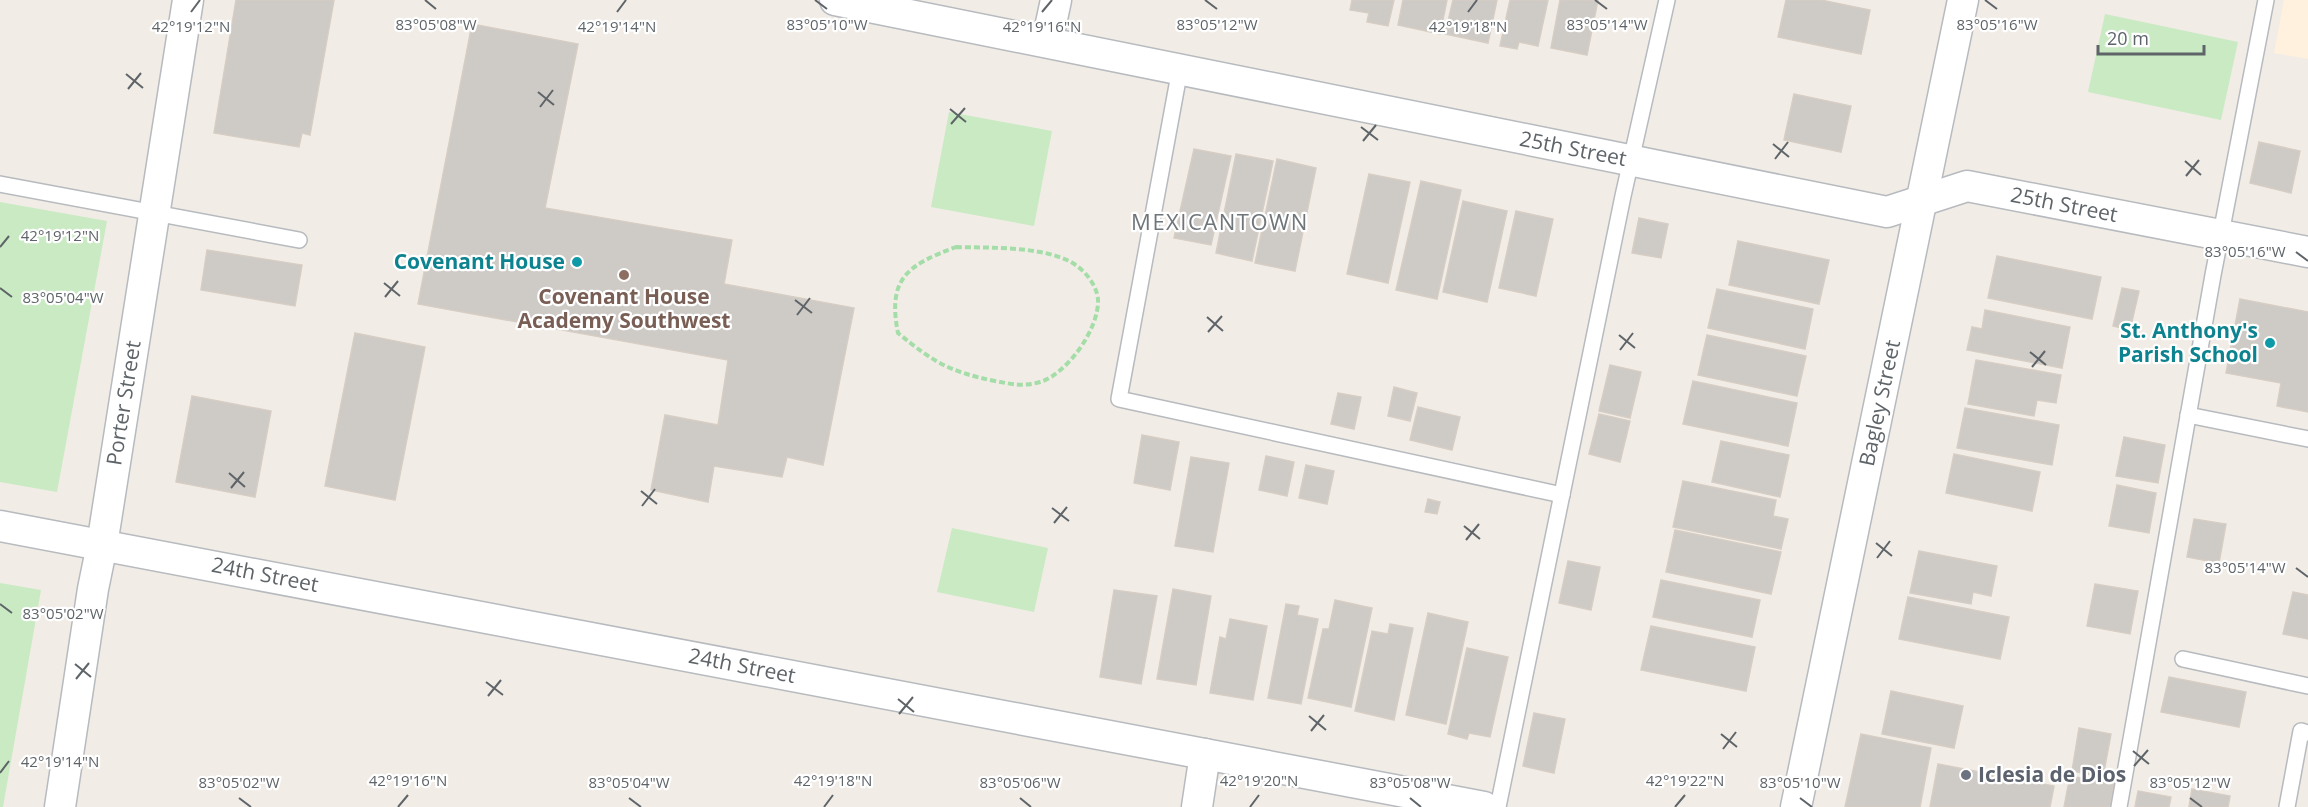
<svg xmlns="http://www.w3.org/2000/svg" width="2308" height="807" font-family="'Open Sans',sans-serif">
	<rect width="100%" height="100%" fill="#f1ede6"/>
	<path fill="#fff1dd" d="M2284,0H2308V59L2274,53Z"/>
	<g fill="#c9eac2">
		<path d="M2105,14L2238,42L2221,120L2088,92Z"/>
		<path d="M949,112L1052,131L1034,226L931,207Z"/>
		<path d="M0,202L107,221L57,492L0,482Z"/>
		<path d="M952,528L1048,548L1034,612L937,592Z"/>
		<path d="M0,583L41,590L3,807H0Z"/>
	</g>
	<g fill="#cecac5" stroke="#d6cdc4" stroke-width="1.5">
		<path d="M236,0H334L310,135L302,133L299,147L214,133Z"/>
		<path d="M1352,0H1394L1388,26L1367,22L1369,13L1350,10Z"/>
		<path d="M1403,0H1447L1440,34L1398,25Z"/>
		<path d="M1453,0H1497L1488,43L1445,34Z"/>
		<path d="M1510,0H1548L1538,46L1519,42L1517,49L1500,46Z"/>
		<path d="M1560,0H1598L1587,55L1551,48Z"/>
		<path d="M1786,0H1821L1870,10L1861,54L1778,37Z"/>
		<path d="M472,24L578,44L545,208L732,240L724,284L854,308L823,465L787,457L782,477L714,466L708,502L651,490L665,415L718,425L728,360L418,304Z"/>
		<path d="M1794,94L1851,106L1841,152L1784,140Z"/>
		<path d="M2259,142L2300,151L2291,193L2250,183Z"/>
		<path d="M1194,149L1231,156L1211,245L1174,238Z"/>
		<path d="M1236,154L1273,161L1252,261L1216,253Z"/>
		<path d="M1277,159L1316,168L1295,271L1255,263Z"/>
		<path d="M1369,174L1410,182L1388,283L1347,274Z"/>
		<path d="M1421,181L1461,190L1437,299L1396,290Z"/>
		<path d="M1463,201L1507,211L1487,302L1443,292Z"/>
		<path d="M1516,211L1553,219L1536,296L1499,288Z"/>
		<path d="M1639,218L1668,224L1661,258L1632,253Z"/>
		<path d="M1738,241L1829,260L1819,304L1729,285Z"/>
		<path d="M207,250L302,265L295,306L201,290Z"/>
		<path d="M1997,256L2101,277L2092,319L1988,298Z"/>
		<path d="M2122,288L2139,291L2130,330L2113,326Z"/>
		<path d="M1717,289L1813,309L1805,349L1708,328Z"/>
		<path d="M2240,299L2308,312V412L2277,406L2281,383L2226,373Z"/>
		<path d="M1985,310L2070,327L2062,368L1967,350L1972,327L1982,329Z"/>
		<path d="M355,333L425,347L395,500L325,486Z"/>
		<path d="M1707,335L1806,356L1797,396L1698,375Z"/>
		<path d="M1976,360L2061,375L2056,403L2037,400L2034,416L1968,404Z"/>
		<path d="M1610,365L1641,372L1630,418L1599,411Z"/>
		<path d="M1693,381L1797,403L1788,446L1683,424Z"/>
		<path d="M1394,387L1417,393L1410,421L1388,416Z"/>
		<path d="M1338,393L1361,397L1354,429L1331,424Z"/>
		<path d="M192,396L271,411L255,497L176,482Z"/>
		<path d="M1418,407L1460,417L1452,450L1410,440Z"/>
		<path d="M1965,408L2059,425L2052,465L1957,448Z"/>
		<path d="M1599,414L1630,421L1620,462L1589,454Z"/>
		<path d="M1142,435L1179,442L1170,490L1134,483Z"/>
		<path d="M2124,437L2165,445L2158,483L2116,476Z"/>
		<path d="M1721,441L1789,455L1780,497L1712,482Z"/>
		<path d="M1954,454L2040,472L2032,511L1946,493Z"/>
		<path d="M1266,456L1294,462L1287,496L1259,490Z"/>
		<path d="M1191,457L1229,463L1213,552L1175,546Z"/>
		<path d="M1306,465L1334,471L1327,504L1299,498Z"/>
		<path d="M1683,481L1776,500L1773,516L1788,519L1781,549L1673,527Z"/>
		<path d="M2117,485L2156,493L2149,533L2109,526Z"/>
		<path d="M1428,499L1440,502L1437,514L1425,512Z"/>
		<path d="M2194,519L2226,524L2219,563L2187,557Z"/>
		<path d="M1675,530L1781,552L1771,594L1666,572Z"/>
		<path d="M1919,551L1997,566L1991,596L1973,592L1971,604L1910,593Z"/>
		<path d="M1568,561L1600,567L1591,610L1559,603Z"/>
		<path d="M1661,580L1760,600L1752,637L1653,617Z"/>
		<path d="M2095,584L2138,591L2130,634L2087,626Z"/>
		<path d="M1173,589L1211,596L1196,685L1157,679Z"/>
		<path d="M1114,590L1157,596L1141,684L1100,677Z"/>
		<path d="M2293,592L2308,595V639L2283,634Z"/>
		<path d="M1908,597L2009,617L2000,659L1899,639Z"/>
		<path d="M1335,600L1372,608L1351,707L1308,698L1323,629H1329Z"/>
		<path d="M1286,604L1299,606L1297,615L1318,619L1301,704L1268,698Z"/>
		<path d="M1428,613L1468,622L1446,724L1406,715Z"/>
		<path d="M1230,619L1267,626L1253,700L1210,693L1220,637L1226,639Z"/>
		<path d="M1390,624L1413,628L1394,720L1355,711L1372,631L1388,634Z"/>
		<path d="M1651,626L1755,647L1746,691L1641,670Z"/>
		<path d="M1467,648L1508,657L1490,737L1469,733L1467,739L1448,734Z"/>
		<path d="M2169,677L2246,692L2239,727L2161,712Z"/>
		<path d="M1891,691L1963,706L1954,748L1882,734Z"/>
		<path d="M1534,713L1565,719L1554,773L1523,766Z"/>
		<path d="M2079,728L2111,734L2103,777L2072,771Z"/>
		<path d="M1861,734L1931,748L1920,807H1845Z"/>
		<path d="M1938,764L2054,786L2050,807H1930Z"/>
		<path d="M2070,776L2114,784L2110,807H2064Z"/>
		<path d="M2192,789L2230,796L2228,807H2189Z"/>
		<path d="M2138,791L2171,797L2169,807H2135Z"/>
	</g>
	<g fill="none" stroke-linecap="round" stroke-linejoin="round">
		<g stroke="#b7babe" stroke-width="18">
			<g id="service">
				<path d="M1180,69L1119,399L1562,495"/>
				<path d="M0,184L299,240"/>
				<path d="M2188,415L2308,439"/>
				<path d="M2183,659L2308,686"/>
				<path d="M1498,807L1623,196L1667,0"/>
				<path d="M2119,807L2213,275L2266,0"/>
				<path d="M2287,807L2301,731L2308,733"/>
			</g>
		</g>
		<g stroke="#b7babe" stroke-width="33">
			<g id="minor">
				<path d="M835,0L1887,212L1967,186L2308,252"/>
				<path d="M1047,42L1056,0"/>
				<path d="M0,526L1484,807"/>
				<path d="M60,807L93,589L102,545L188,0"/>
				<path d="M1197,807L1205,754"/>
				<path d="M1796,807L1963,0"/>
			</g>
		</g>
		<path stroke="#a4dda8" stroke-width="4" stroke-dasharray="6 3" stroke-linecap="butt" d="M956,247C991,248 1038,246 1069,261C1083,268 1097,284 1098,300C1099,329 1067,374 1040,382C1024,387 1011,384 995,381C950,372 933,362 898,333C887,278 908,265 956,247Z"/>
		<use href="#service" stroke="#fff" stroke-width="15"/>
		<use href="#minor" stroke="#fff" stroke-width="30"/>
	</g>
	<path fill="none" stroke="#5e6468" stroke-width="2" d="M425,0L436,9M815,0L827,9M1205,0L1217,9M1595,0L1607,9M1985,0L1997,9M191,12L200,0M617,12L626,0M1042,12L1052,0M1468,12L1477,0M126,74L143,88M128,89L141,73M538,92L554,105M540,107L553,90M950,109L966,122M951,124L965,108M1361,127L1378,140M1363,141L1376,125M1773,144L1789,157M1775,159L1788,142M2185,161L2201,175M2186,176L2199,160M0,247L9,236M2296,252L2308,261M384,283L400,296M0,288L12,297M385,297L398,281M795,300L812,313M797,315L810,298M1207,317L1223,331M1208,332L1222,316M1619,335L1635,348M1620,350L1633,333M2030,352L2046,365M2032,367L2045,351M229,473L245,487M231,488L244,472M641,491L657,504M642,506L655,489M1052,508L1069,521M1054,523L1067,507M1464,526L1480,539M1466,540L1479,524M1876,543L1892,556M1877,558L1890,541M2296,568L2308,577M0,604L12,613M75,664L91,677M76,679L89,663M486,682L503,695M488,696L501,680M898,699L914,712M899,714L913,697M1309,716L1326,730M1311,731L1324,715M1721,734L1737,747M1723,749L1736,732M2133,751L2149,764M2134,766L2148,750M0,773L9,761M239,798L251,807M629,798L641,807M1020,798L1031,807M1410,798L1421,807M1800,798L1812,807M2190,798L2202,807M398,807L408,795M824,807L833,795M1250,807L1259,795M1675,807L1685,795"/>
	<g fill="#0f9aa8" stroke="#fff" stroke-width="2">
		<circle cx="577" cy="262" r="6"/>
		<circle cx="2270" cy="343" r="6"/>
	</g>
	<circle fill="#8d6e63" stroke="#fff" stroke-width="2" cx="624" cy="275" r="6"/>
	<circle fill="#6b7280" stroke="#fff" stroke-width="2" cx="1966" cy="775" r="6"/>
	<g text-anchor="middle" stroke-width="4.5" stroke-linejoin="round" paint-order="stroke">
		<g font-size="21" fill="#5e6468" stroke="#fff">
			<text transform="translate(1573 149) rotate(11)" y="7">25th Street</text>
			<text transform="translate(2064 205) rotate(11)" y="7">25th Street</text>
			<text transform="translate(124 403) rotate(-81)" y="7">Porter Street</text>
			<text transform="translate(1880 403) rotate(-78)" y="7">Bagley Street</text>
			<text transform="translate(265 575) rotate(11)" y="7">24th Street</text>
			<text transform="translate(742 666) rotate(11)" y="7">24th Street</text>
		</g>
		<g font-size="21" font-weight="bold" fill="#0d838f" stroke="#fff" text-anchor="end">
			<text x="565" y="269">Covenant House</text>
			<text x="2258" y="338">St. Anthony's<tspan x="2258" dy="24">Parish School</tspan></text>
		</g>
		<g font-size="21" font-weight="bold" fill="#785e54" stroke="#fff">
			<text x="624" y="304">Covenant House<tspan x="624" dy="24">Academy Southwest</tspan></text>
		</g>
		<g font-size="21" font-weight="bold" fill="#5b616d" stroke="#fff" text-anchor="start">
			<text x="1978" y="782">Iclesia de Dios</text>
		</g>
		<g font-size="22" letter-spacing="1.5" fill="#6f767a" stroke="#fff">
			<text x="1220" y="230">MEXICANTOWN</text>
		</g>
	</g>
	<g font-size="15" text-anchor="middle" fill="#5e6468" stroke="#fff" stroke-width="4.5" stroke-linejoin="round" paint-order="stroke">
		<text x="436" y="30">83°05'08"W</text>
		<text x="827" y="30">83°05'10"W</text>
		<text x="1217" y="30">83°05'12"W</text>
		<text x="1607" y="30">83°05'14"W</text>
		<text x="1997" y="30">83°05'16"W</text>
		<text x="191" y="32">42°19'12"N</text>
		<text x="617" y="32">42°19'14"N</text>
		<text x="1042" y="32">42°19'16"N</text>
		<text x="1468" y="32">42°19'18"N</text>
		<text x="60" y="241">42°19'12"N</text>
		<text x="2245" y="257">83°05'16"W</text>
		<text x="63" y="303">83°05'04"W</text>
		<text x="2245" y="573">83°05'14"W</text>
		<text x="63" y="619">83°05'02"W</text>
		<text x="60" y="767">42°19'14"N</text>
		<text x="408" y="786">42°19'16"N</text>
		<text x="833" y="786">42°19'18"N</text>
		<text x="1259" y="786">42°19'20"N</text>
		<text x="1685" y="786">42°19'22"N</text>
		<text x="239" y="788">83°05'02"W</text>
		<text x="629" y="788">83°05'04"W</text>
		<text x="1020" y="788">83°05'06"W</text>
		<text x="1410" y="788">83°05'08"W</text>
		<text x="1800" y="788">83°05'10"W</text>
		<text x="2190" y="788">83°05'12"W</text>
	</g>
	<path d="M2098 45v9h106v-9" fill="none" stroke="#5e6468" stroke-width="3"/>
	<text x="2107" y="45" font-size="18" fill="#5e6468" stroke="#ffffff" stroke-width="4.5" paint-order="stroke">20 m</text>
</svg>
